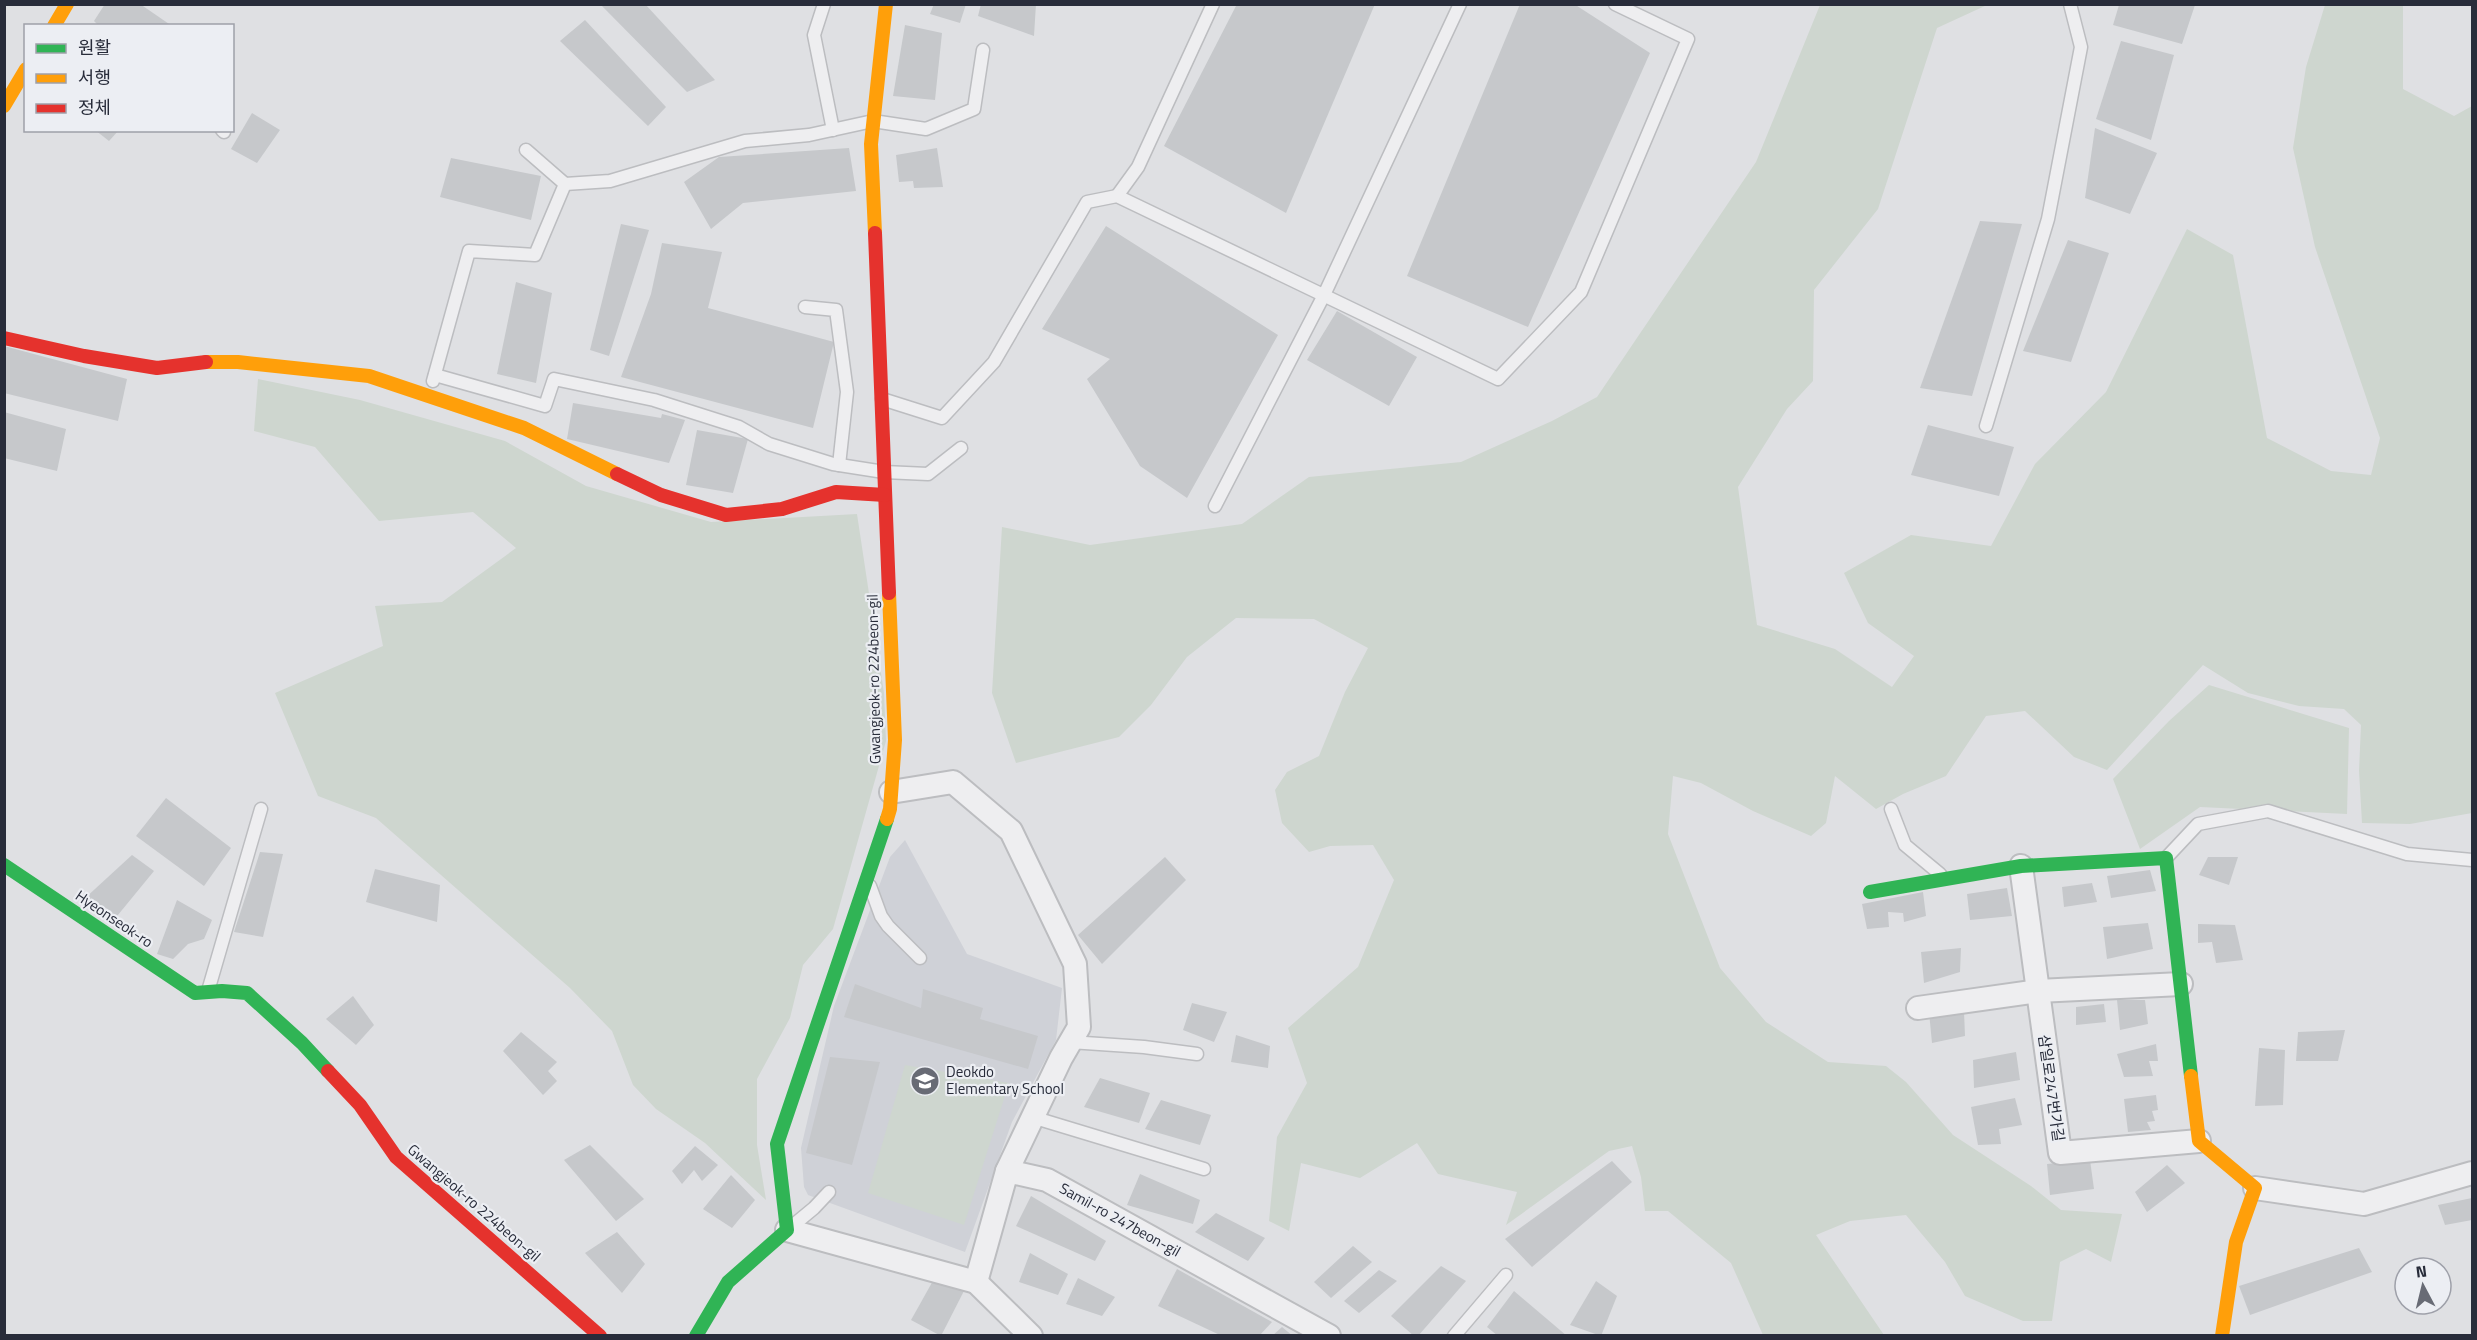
<svg xmlns="http://www.w3.org/2000/svg" width="2477" height="1340" font-family="'Titillium Web','Noto Sans KR',sans-serif">
	<rect width="100%" height="100%" fill="#dfe0e3"/>
	<path fill="#cfd1d7" d="M905,840L967,954L1062,988L1056,1040L1012,1122L965,1252L808,1195L804,1187L801,1148L834,1006L890,857Z"/>
	<g fill="#ced6cf">
		<path d="M1820,5H1987L1937,28L1878,209L1814,290L1813,381L1787,409L1738,487L1757,625L1835,649L1892,687L1914,656L1868,623L1844,573L1911,535L1991,546L2035,464L2106,392L2187,229L2233,255L2267,438L2331,471L2371,475L2380,438L2315,247L2293,148L2306,67L2325,5H2403V89L2454,116L2472,106V813L2410,824L2362,823L2359,771L2361,725L2344,709L2299,706L2248,693L2203,665L2107,770L2074,757L2025,711L1986,716L1946,776L1903,794L1876,809L1835,776L1826,823L1811,836L1753,811L1701,783L1673,776L1668,834L1720,968L1766,1022L1828,1062L1886,1066L1906,1082L1953,1135L2031,1186L2061,1210L2122,1214L2111,1262L2086,1249L2060,1262L2052,1321H2023L1965,1296L1945,1262L1906,1215L1850,1221L1816,1235L1884,1335H1763L1731,1263L1668,1211H1645L1641,1177L1632,1146L1609,1151L1506,1225L1517,1192L1438,1174L1417,1143L1360,1178L1301,1163L1289,1231L1269,1221L1277,1137L1307,1083L1288,1028L1358,967L1394,880L1373,845L1330,846L1309,852L1282,823L1275,790L1287,772L1319,756L1345,692L1368,648L1314,619L1236,618L1187,657L1151,705L1119,737L1016,763L992,693L1002,527L1090,545L1242,524L1309,477L1461,462L1552,421L1597,397L1756,162Z"/>
		<path d="M258,379L360,400L505,441L586,486L711,522L857,514L884,693L886,741L833,929L803,965L790,1018L757,1079V1145L766,1200L705,1143L656,1109L633,1085L612,1031L570,988L376,818L318,796L275,693L383,646L375,606L442,602L516,548L473,512L379,521L315,447L254,431Z"/>
		<path d="M2209,685L2349,728L2347,814L2200,807L2140,849L2113,779L2169,721Z"/>
		<path d="M905,1065L1009,1083L964,1225L868,1193Z"/>
	</g>
	<g fill="#c6c8cb">
		<path d="M105,4H140L172,26H99L94,21Z"/>
		<path d="M600,4H645L715,80L687,92Z"/>
		<path d="M934,4H966L960,23L930,14Z"/>
		<path d="M981,4H1036L1034,36L978,16Z"/>
		<path d="M1237,4H1375L1286,213L1164,146Z"/>
		<path d="M1520,4H1574L1650,53L1528,327L1407,276Z"/>
		<path d="M2119,5H2195L2182,44L2113,25Z"/>
		<path d="M585,20L666,107L648,126L560,41Z"/>
		<path d="M905,25L942,33L935,100L893,96Z"/>
		<path d="M2121,41L2174,55L2151,140L2096,119Z"/>
		<path d="M252,113L280,130L257,163L231,149Z"/>
		<path d="M2095,128L2157,153L2130,214L2085,198Z"/>
		<path d="M95,130H119L109,141Z"/>
		<path d="M849,148L856,191L743,203L711,229L684,182L719,157Z"/>
		<path d="M937,148L943,187L914,188L913,181L899,182L896,155Z"/>
		<path d="M451,158L541,176L531,220L440,197Z"/>
		<path d="M1980,221L2022,224L1972,396L1920,388Z"/>
		<path d="M621,224L649,230L609,356L590,350Z"/>
		<path d="M1106,226L1278,335L1187,498L1140,466L1087,379L1110,359L1042,329Z"/>
		<path d="M2068,240L2109,253L2071,362L2023,351Z"/>
		<path d="M662,243L722,252L708,308L834,342L813,428L621,377L651,294Z"/>
		<path d="M516,282L552,293L536,383L497,374Z"/>
		<path d="M1337,311L1417,357L1389,406L1307,360Z"/>
		<path d="M4,346L127,379L118,421L4,393Z"/>
		<path d="M573,403L661,418L662,414L685,420L669,463L567,439Z"/>
		<path d="M4,412L66,429L57,471L4,458Z"/>
		<path d="M1928,425L2014,447L1999,496L1911,475Z"/>
		<path d="M697,430L748,439L733,493L686,485Z"/>
		<path d="M166,798L231,848L204,886L136,836Z"/>
		<path d="M260,852L283,854L263,937L234,932Z"/>
		<path d="M132,855L154,871L113,921L83,900Z"/>
		<path d="M1165,857L1186,880L1102,964L1078,935Z"/>
		<path d="M2208,857H2238L2229,885L2199,875Z"/>
		<path d="M375,869L440,885L437,922L366,902Z"/>
		<path d="M2150,870L2156,891L2111,898L2107,876Z"/>
		<path d="M2092,883L2097,902L2064,907L2062,887Z"/>
		<path d="M2007,888L2012,916L1970,920L1967,894Z"/>
		<path d="M1923,892L1926,916L1904,922L1903,913L1888,912L1889,927L1867,929L1862,904Z"/>
		<path d="M177,900L212,920L204,939L188,944L173,959L157,954Z"/>
		<path d="M2148,923L2153,949L2107,959L2103,927Z"/>
		<path d="M2198,924L2235,925L2243,960L2216,963L2212,942L2198,943Z"/>
		<path d="M1961,948L1960,972L1924,983L1921,952Z"/>
		<path d="M855,984L921,1008L923,989L983,1008L980,1019L1038,1036L1028,1069L844,1017Z"/>
		<path d="M353,996L374,1025L356,1045L326,1019Z"/>
		<path d="M2117,1000H2145L2148,1024L2120,1030Z"/>
		<path d="M1192,1003L1227,1012L1214,1042L1183,1030Z"/>
		<path d="M2104,1004L2106,1022L2076,1025V1007Z"/>
		<path d="M1964,1011L1965,1036L1932,1043L1929,1012Z"/>
		<path d="M2345,1030L2338,1061H2296L2298,1032Z"/>
		<path d="M521,1032L557,1062L548,1071L557,1081L543,1095L503,1051Z"/>
		<path d="M1236,1035L1270,1046L1268,1068L1231,1062Z"/>
		<path d="M2156,1044L2158,1061H2149L2153,1076L2124,1077L2117,1054Z"/>
		<path d="M2259,1048L2285,1050L2283,1105L2255,1106Z"/>
		<path d="M2016,1052L2020,1080L1974,1088L1973,1060Z"/>
		<path d="M830,1057L880,1062L852,1165L806,1153Z"/>
		<path d="M1100,1078L1150,1093L1139,1123L1084,1107Z"/>
		<path d="M2156,1095L2158,1110L2152,1111L2155,1121L2147,1122L2151,1130L2128,1132L2124,1099Z"/>
		<path d="M2015,1098L2022,1125L1999,1129L2001,1144L1978,1145L1971,1107Z"/>
		<path d="M1161,1100L1211,1115L1200,1145L1145,1129Z"/>
		<path d="M590,1145L644,1199L616,1221L564,1160Z"/>
		<path d="M695,1146L718,1165L702,1181L694,1170L682,1184L672,1171Z"/>
		<path d="M2090,1160L2094,1189L2050,1195L2047,1164Z"/>
		<path d="M1612,1161L1632,1182L1532,1267L1505,1239Z"/>
		<path d="M2167,1165L2185,1183L2147,1212L2135,1192Z"/>
		<path d="M1140,1174L1200,1200L1193,1224L1127,1205Z"/>
		<path d="M731,1175L755,1200L732,1228L703,1209Z"/>
		<path d="M1031,1196L1106,1241L1095,1261L1016,1226Z"/>
		<path d="M2472,1198V1220L2445,1225L2438,1205Z"/>
		<path d="M1216,1213L1265,1238L1248,1261L1195,1232Z"/>
		<path d="M617,1232L645,1264L622,1293L585,1253Z"/>
		<path d="M1353,1246L1372,1262L1331,1298L1314,1282Z"/>
		<path d="M2359,1248L2372,1272L2250,1315L2239,1286Z"/>
		<path d="M1030,1253L1068,1274L1058,1295L1019,1282Z"/>
		<path d="M1441,1266L1466,1281L1418,1336H1414L1391,1316Z"/>
		<path d="M1177,1269L1272,1322L1259,1336H1222L1158,1306Z"/>
		<path d="M1379,1270L1397,1281L1359,1313L1344,1301Z"/>
		<path d="M1078,1278L1115,1297L1102,1316L1066,1304Z"/>
		<path d="M934,1279L967,1285L941,1336L911,1320Z"/>
		<path d="M1596,1281L1617,1296L1601,1336L1570,1325Z"/>
		<path d="M1514,1291L1567,1336H1498L1487,1327Z"/>
		<path d="M1282,1327L1293,1336H1272Z"/>
	</g>
	<g fill="none" stroke-linecap="round" stroke-linejoin="round">
		<g stroke="#bcbdc0" stroke-width="15">
			<g id="lane">
				<path d="M824,4L814,35L833,130"/>
				<path d="M222,130L224,132"/>
				<path d="M565,184L610,181L745,141L809,135L873,121L926,129L974,109L983,50"/>
				<path d="M1117,196L1138,167L1213,4"/>
				<path d="M805,307L836,310L847,392L839,465"/>
				<path d="M435,375L545,406L554,379L654,400L739,427L769,444L833,464L884,472L928,474L961,448"/>
				<path d="M433,381L469,251L535,255L565,184L526,150"/>
				<path d="M882,399L942,418L994,362L1087,202L1117,196L1498,379L1581,292L1688,39L1615,4"/>
				<path d="M1986,426L2048,219L2081,47L2070,4"/>
				<path d="M1215,506L1324,295L1460,4"/>
				<path d="M1891,809L1905,845L1940,874"/>
				<path d="M2167,857L2198,824L2268,811L2407,854L2472,860"/>
				<path d="M870,886L881,916L888,926L920,958"/>
				<path d="M208,991L261,809"/>
				<path d="M1070,1042L1144,1047L1197,1054"/>
				<path d="M1032,1117L1204,1169"/>
				<path d="M791,1227L814,1208L829,1192"/>
				<path d="M1454,1336L1506,1275"/>
			</g>
		</g>
		<g stroke="#bcbdc0" stroke-width="26">
			<g id="street">
				<path d="M891,792L953,782L1011,831L1075,964L1079,1027L1061,1058L1007,1171"/>
				<path d="M2021,866L2060,1153L2199,1141"/>
				<path d="M1918,1008L2038,991L2181,984"/>
				<path d="M2255,1188L2364,1204L2472,1173"/>
				<path d="M787,1230L976,1282L1031,1336"/>
				<path d="M976,1282L1007,1171L1047,1180L1329,1336"/>
			</g>
		</g>
		<use href="#lane" stroke="#eeeef0" stroke-width="12"/>
		<use href="#street" stroke="#eeeef0" stroke-width="22"/>
		<g stroke="#30b455" stroke-width="14">
			<path d="M4,865L195,993L222,991L247,993L302,1043L328,1071"/>
			<path d="M1870,892L2021,866L2166,858L2191,1076"/>
			<path d="M696,1336L728,1282L787,1230L777,1144L887,819"/>
		</g>
		<g stroke="#ff9f0a" stroke-width="14">
			<path d="M54,26L67,4"/>
			<path d="M4,106L26,69"/>
			<path d="M875,233L871,144L886,4"/>
			<path d="M206,362H238L369,376L524,428L617,474"/>
			<path d="M887,819L890,809L895,740L889,593"/>
			<path d="M2191,1076L2199,1141L2255,1188L2236,1242L2222,1336"/>
		</g>
		<g stroke="#e5322d" stroke-width="14">
			<path d="M875,233L889,593"/>
			<path d="M4,338L84,356L157,368L206,362"/>
			<path d="M617,474L661,495L726,515L782,509L836,492L885,495"/>
			<path d="M328,1071L360,1105L396,1157L600,1336"/>
		</g>
	</g>
	<defs>
		<g id="school-disc" transform="scale(1.5)"><circle r="9.5" fill="#686b75" stroke="#eceef3"/><path d="M0-5L7-2L0 1L-7-2ZM-4 1L0 2.5L4 1V4Q0 6-4 4Z" fill="#fff"/></g>
	</defs>
	<g fill-rule="evenodd">
		<use href="#school-disc" x="925" y="1081"/>
	</g>
	<g text-anchor="middle" stroke-width="4.5" stroke-linejoin="round" paint-order="stroke">
		<g font-size="15" fill="#282c3a" stroke="#eceef3">
			<text transform="translate(874 679) rotate(-91)" y="5">Gwangjeok-ro 224beon-gil</text>
			<text transform="translate(114 919) rotate(34)" y="5">Hyeonseok-ro</text>
			<text transform="translate(2051 1088) rotate(82)" y="5">삼일로247번가길</text>
			<text transform="translate(474 1203) rotate(41)" y="5">Gwangjeok-ro 224beon-gil</text>
			<text transform="translate(1120 1220) rotate(29)" y="5">Samil-ro 247beon-gil</text>
		</g>
		<g font-size="15" fill="#282c3a" stroke="#eceef3" text-anchor="start">
			<text x="946" y="1077">Deokdo<tspan x="946" dy="17">Elementary School</tspan></text>
		</g>
	</g>
	<rect width="2477" height="1340" fill="none" stroke="#282c3a" stroke-width="12"/>
	<rect x="24" y="24" width="210" height="108" fill="#eceef3" stroke="#9ea0a9" stroke-width="1.5"/>
	<rect x="36" y="44" width="30" height="9" fill="#30b455" stroke="#9ea0a9" stroke-width="1.5"/>
	<text x="78" y="54" font-size="18" fill="#282c3a">원활</text>
	<rect x="36" y="74" width="30" height="9" fill="#ff9f0a" stroke="#9ea0a9" stroke-width="1.5"/>
	<text x="78" y="84" font-size="18" fill="#282c3a">서행</text>
	<rect x="36" y="104" width="30" height="9" fill="#e5322d" stroke="#9ea0a9" stroke-width="1.5"/>
	<text x="78" y="114" font-size="18" fill="#282c3a">정체</text>
	<g transform="translate(2423 1286) rotate(353)"><circle r="28" fill="#eceef3" stroke="#9ea0a9" stroke-width="1.5"/>
	<path d="M0-4.5L10 22L0 15L-10 22Z" fill="#686b75"/>
	<text y="-9" font-size="16" font-weight="bold" text-anchor="middle" fill="#282c3a">N</text>
	</g>
</svg>
